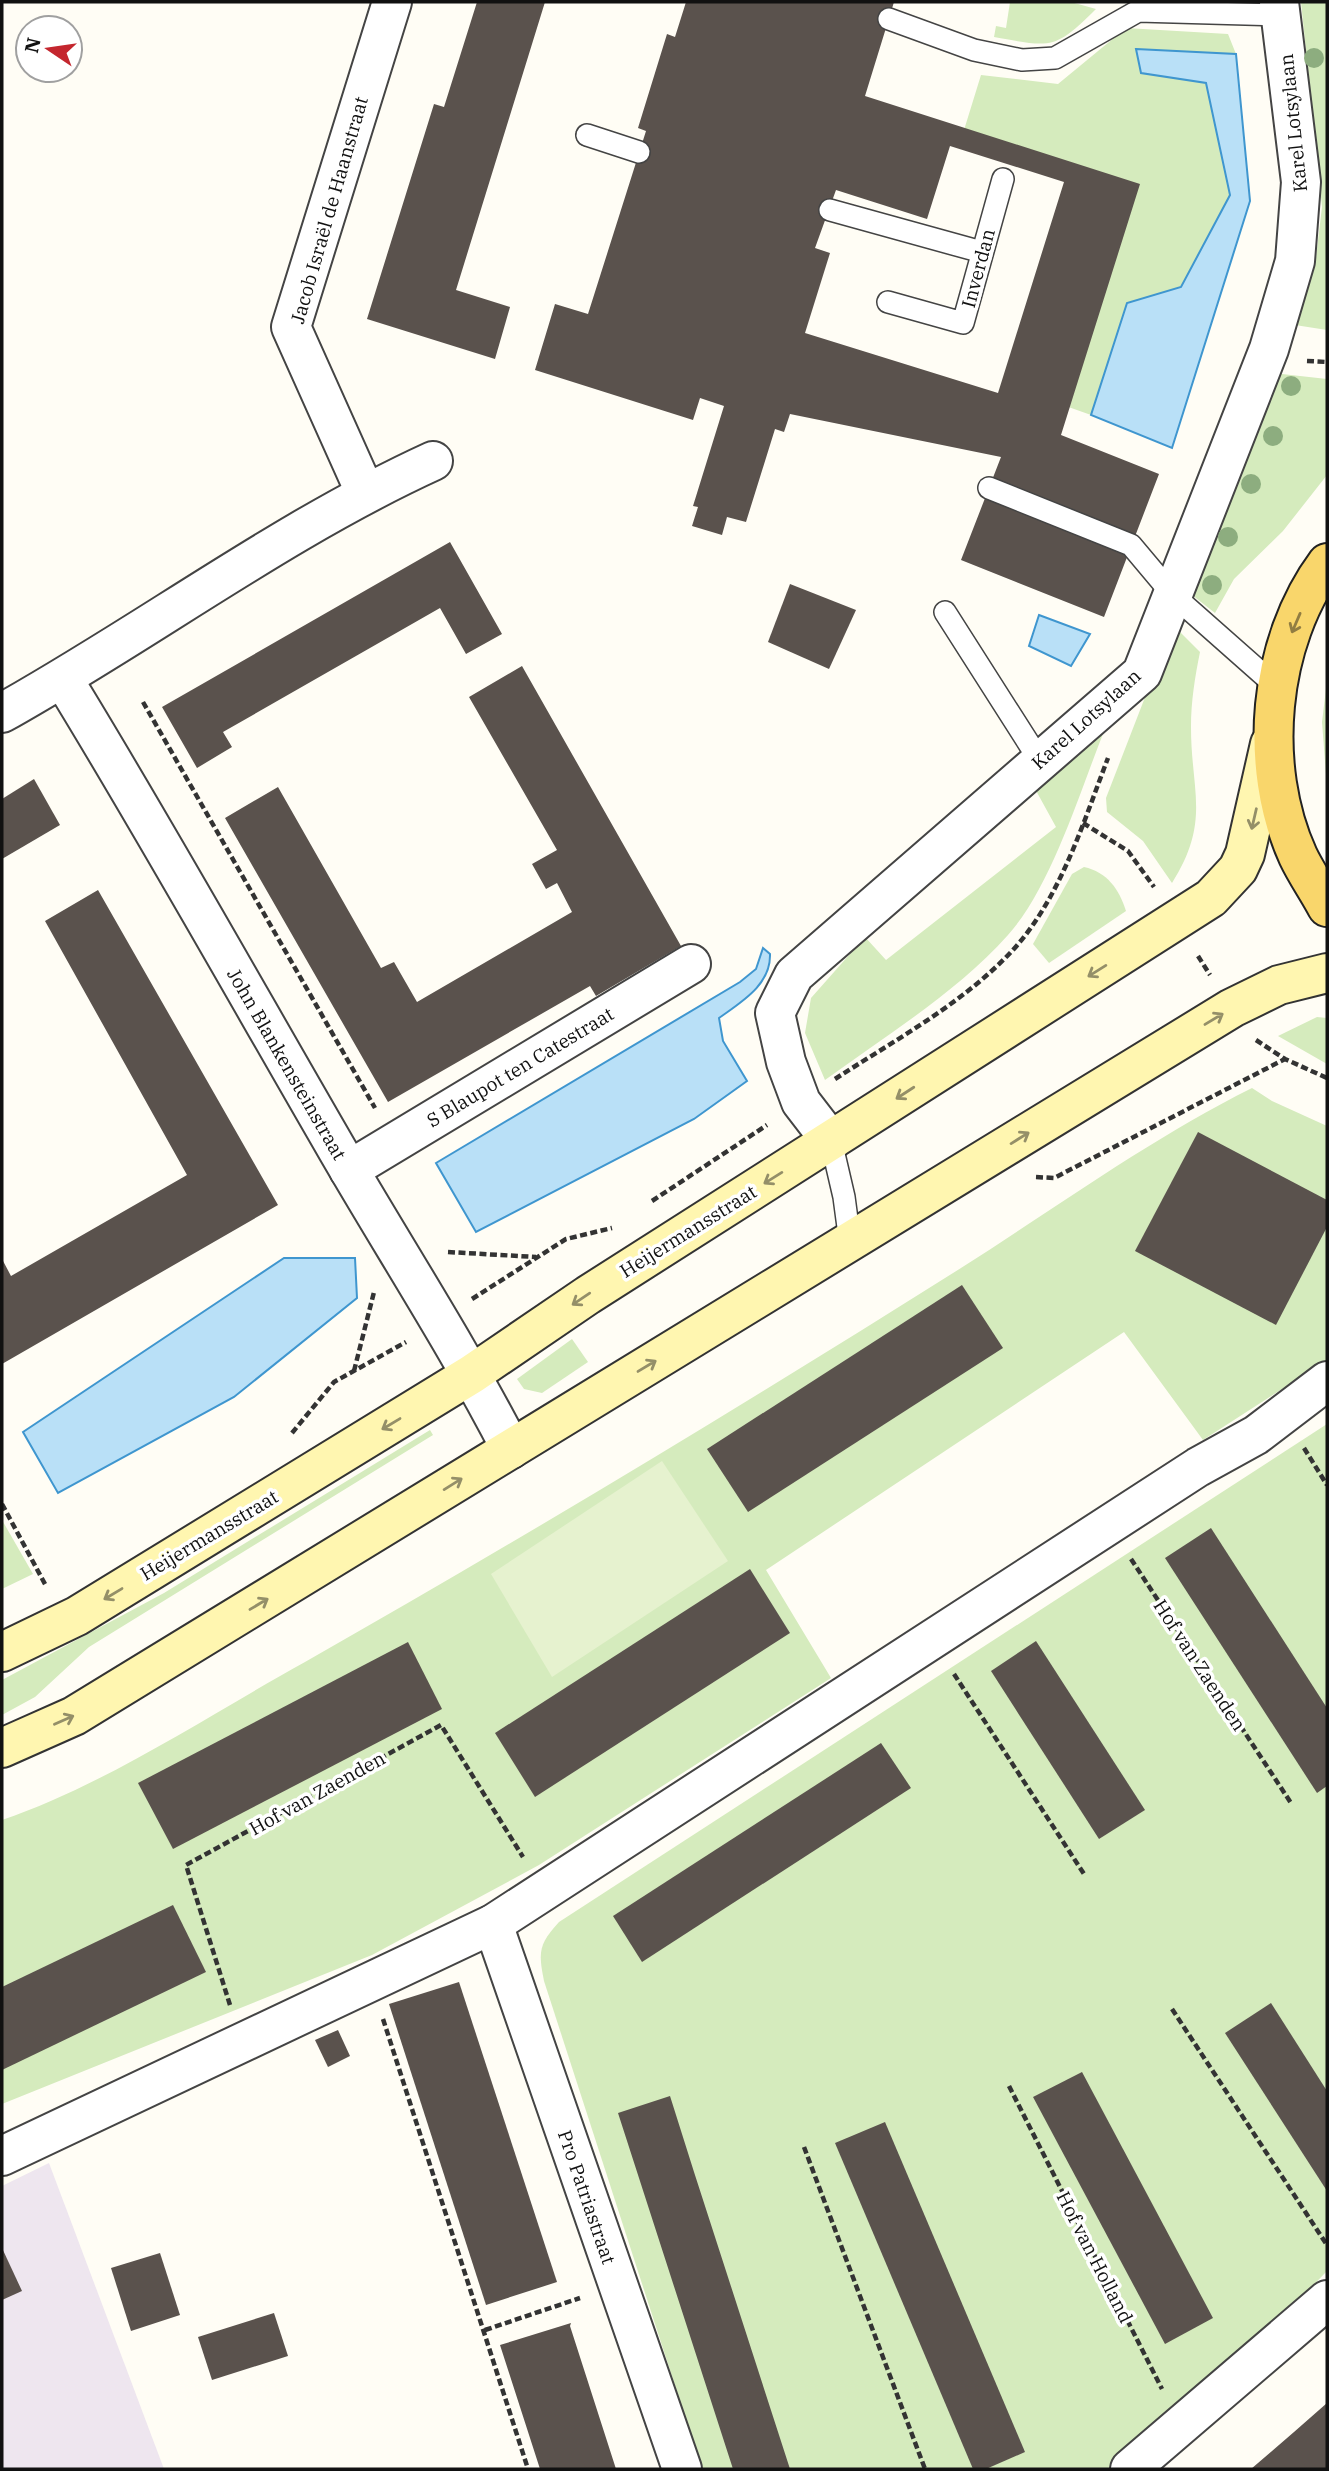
<svg xmlns="http://www.w3.org/2000/svg" width="1329" height="2471" font-family="'IBM Plex Serif',serif">
	<rect width="100%" height="100%" fill="#fffdf5"/>
	<path fill="#eee6ef" d="M49,2163L164,2469H2V2186Z"/>
	<g fill="#d5ebbd">
		<path d="M1010,2H1071L1096,9C1054,51 1051,47 994,37L996,26L1006,28Z"/>
		<path d="M1301,2H1327V330L1295,325L1315,266L1322,207Z"/>
		<path d="M1126,28L1228,34L1236,54L1136,49L1141,73L1206,83L1230,195L1181,287L1127,303L1091,415L1029,393L999,453V397L1069,179L960,143L981,75L1058,84Z"/>
		<path d="M1282,374L1327,379V475L1283,531L1234,579L1215,613L1187,591L1273,376Z"/>
		<path d="M1173,625L1200,652C1195,677 1191,701 1191,727C1191,792 1211,821 1172,883L1143,841L1107,812L1106,798Z"/>
		<path d="M1327,681V787L1322,722Z"/>
		<path d="M1103,734C1079,794 1051,887 1008,935C957,992 887,1035 825,1080L805,1033L811,998L865,937L886,960L1056,827L1034,787Z"/>
		<path d="M1084,867C1107,872 1119,889 1126,911L1049,963L1033,944L1072,874Z"/>
		<path d="M1317,1017L1327,1018V1064L1278,1036Z"/>
		<path d="M1252,1088L1272,1101L1327,1126V1360L1203,1440L1124,1332L766,1570L831,1678L539,1865L372,1955L2,2104V1820C105,1785 209,1715 305,1662C527,1536 745,1404 961,1268C1057,1207 1150,1139 1252,1088Z"/>
		<path d="M572,1339L588,1362L542,1393L524,1389L517,1379Z"/>
		<path d="M1327,1424V2271L1193,2410L1161,2438L1111,2469H702L544,1981C538,1951 539,1944 559,1922Z"/>
		<path d="M430,1430L433,1435L89,1647L35,1697L2,1715V1680L164,1593Z"/>
		<path d="M2,1520L33,1574L2,1589Z"/>
	</g>
	<path fill="#e6f2cf" d="M662,1461L728,1561L552,1677L491,1574Z"/>
	<g fill="#b9e0f7" stroke="#3f96cf" stroke-width="2">
		<path d="M1136,49L1236,54L1250,201L1172,448L1091,415L1127,303L1181,287L1230,195L1206,83L1141,73Z"/>
		<path d="M1039,615L1090,634L1071,666L1029,646Z"/>
		<path d="M763,948L770,954C771,985 741,1002 719,1018L723,1041L747,1081L694,1119L476,1232L436,1163L740,982L756,969Z"/>
		<path d="M284,1258H355L357,1298L234,1397L58,1493L23,1432Z"/>
	</g>
	<g fill="#5a524d" fill-rule="evenodd">
		<path d="M477,2H545L456,290L510,307L495,359L367,319L434,104L444,107Z"/>
		<path d="M686,2H894L865,96L1140,184L1061,435L1159,474L1104,617L961,560L1001,457L790,414L784,432L775,429L746,522L727,517L722,535L692,526L698,507L693,506L724,406L700,398L693,420L535,370L555,304L588,314L646,131L638,128L667,34L675,37ZM950,146L1064,182L998,393L805,333L830,253L815,248L836,190L927,219Z"/>
		<path d="M450,542L502,634L466,654L440,608L223,732L232,747L197,768L162,707Z"/>
		<path d="M790,584L856,610L829,669L768,642Z"/>
		<path d="M522,666L681,946L596,996L590,986L388,1102L225,818L278,787L381,968L394,962L417,1002L572,912L557,883L546,889L532,864L557,850L469,697Z"/>
		<path d="M34,779L60,825L2,859V799Z"/>
		<path d="M98,890L278,1205L2,1364V1259L11,1276L187,1175L45,921Z"/>
		<path d="M1198,1132L1327,1200V1227L1276,1325L1135,1251Z"/>
		<path d="M962,1285L1003,1348L748,1512L707,1449Z"/>
		<path d="M1211,1528L1327,1708V1786L1317,1793L1165,1558Z"/>
		<path d="M750,1569L790,1633L535,1797L495,1733Z"/>
		<path d="M1036,1641L1145,1810L1099,1839L991,1671Z"/>
		<path d="M408,1642L442,1709L173,1849L138,1783Z"/>
		<path d="M881,1743L911,1788L642,1962L613,1916Z"/>
		<path d="M173,1905L206,1972L2,2070V1987Z"/>
		<path d="M459,1982L557,2282L486,2305L389,2004Z"/>
		<path d="M1271,2003L1327,2091V2191L1225,2033Z"/>
		<path d="M338,2030L350,2056L328,2067L315,2040Z"/>
		<path d="M1082,2072L1213,2318L1165,2344L1033,2097Z"/>
		<path d="M670,2096L694,2172L790,2469H733L618,2113Z"/>
		<path d="M885,2122L1025,2452L986,2469H973L835,2143Z"/>
		<path d="M2,2248L22,2291L2,2300Z"/>
		<path d="M160,2253L180,2315L131,2331L111,2268Z"/>
		<path d="M274,2313L288,2356L212,2380L198,2337Z"/>
		<path d="M571,2323L570,2326L616,2469H540L500,2345Z"/>
		<path d="M1327,2403V2469H1251L1294,2432Z"/>
	</g>
	<g fill="none" stroke-linecap="round" stroke-linejoin="round">
		<g stroke="#444" stroke-width="24">
			<g id="lane">
				<path d="M889,19L974,50L1022,60L1055,58L1138,11L1280,15"/>
				<path d="M587,135L639,152"/>
				<path d="M830,210L982,252"/>
				<path d="M888,302L963,323L1003,179"/>
				<path d="M989,488L1131,545L1173,595L1277,687"/>
				<path d="M945,612L1040,761"/>
				<path d="M831,1141L844,1197L850,1242"/>
			</g>
		</g>
		<g stroke="#444" stroke-width="42">
			<g id="street">
				<path d="M365,492L291,327L392,2"/>
				<path d="M63,679C158,834 247,994 338,1151C396,1251 458,1346 511,1449"/>
				<path d="M2,713C147,632 282,530 433,461"/>
				<path d="M831,1141L801,1102L786,1062L775,1013L794,975L1142,673L1269,349L1295,261L1301,182L1279,2"/>
				<path d="M349,1170L691,964"/>
				<path d="M493,1924L682,2469"/>
				<path d="M2,2156L493,1924L1198,1467L1256,1435L1327,1381"/>
				<path d="M1130,2469L1327,2300"/>
			</g>
		</g>
		<g stroke="#333" stroke-width="42">
			<g id="secondary">
				<path d="M2,1652L77,1616L472,1374L588,1295L1211,898L1238,869L1245,854L1270,744"/>
				<path d="M2,1748L74,1716L1232,1008L1279,985L1327,973"/>
			</g>
		</g>
		<g stroke="#222" stroke-width="42">
			<path id="primary" d="M1327,563C1268,642 1257,766 1298,856C1306,873 1318,890 1327,907"/>
		</g>
		<g stroke="#333" stroke-width="4.5" stroke-dasharray="7 3.5" stroke-linecap="butt">
			<path d="M1307,361L1327,362"/>
			<path d="M143,702L375,1108"/>
			<path d="M1083,823L1128,851L1154,887"/>
			<path d="M1198,956L1210,975"/>
			<path d="M1256,1040L1285,1059L1327,1078"/>
			<path d="M835,1079C895,1040 962,1004 1011,952C1060,900 1083,823 1108,758"/>
			<path d="M1036,1177L1054,1178L1285,1059"/>
			<path d="M652,1201L767,1125"/>
			<path d="M448,1252L536,1257"/>
			<path d="M472,1299L566,1239L612,1228"/>
			<path d="M354,1371L374,1292"/>
			<path d="M292,1433L334,1382L406,1342"/>
			<path d="M1304,1448L1327,1485"/>
			<path d="M2,1504L46,1586"/>
			<path d="M1131,1559L1291,1803"/>
			<path d="M954,1674L1084,1874"/>
			<path d="M230,2005L186,1865L441,1725L523,1857"/>
			<path d="M1172,2009L1327,2245"/>
			<path d="M383,2019L528,2469"/>
			<path d="M1009,2086L1162,2389"/>
			<path d="M804,2147L925,2469"/>
			<path d="M485,2330L580,2298"/>
		</g>
		<use href="#lane" stroke="#fff" stroke-width="21"/>
		<use href="#street" stroke="#fff" stroke-width="38"/>
		<use href="#secondary" stroke="#fff6b0" stroke-width="38"/>
		<use href="#primary" stroke="#f9d66b" stroke-width="38"/>
	</g>
	<g fill="#8dad7f">
		<circle cx="1314" cy="58" r="10"/>
		<circle cx="1291" cy="386" r="10"/>
		<circle cx="1273" cy="436" r="10"/>
		<circle cx="1251" cy="484" r="10"/>
		<circle cx="1228" cy="537" r="10"/>
		<circle cx="1212" cy="585" r="10"/>
	</g>
	<defs><path id="oneway-shaft" d="M-6 0H5M1.5-3L5.5 0L1.5 3" fill="none" stroke-width="1.6" stroke-linecap="round" stroke-linejoin="round" transform="scale(1.75)"/></defs>
	<use stroke="#917d42" href="#oneway-shaft" transform="translate(1296 623) rotate(113)"/>
	<g stroke="#948f68">
		<use href="#oneway-shaft" transform="translate(1254 819) rotate(103)"/>
		<use href="#oneway-shaft" transform="translate(1097 971) rotate(148)"/>
		<use href="#oneway-shaft" transform="translate(1214 1019) rotate(-31)"/>
		<use href="#oneway-shaft" transform="translate(905 1093) rotate(147)"/>
		<use href="#oneway-shaft" transform="translate(1020 1138) rotate(-32)"/>
		<use href="#oneway-shaft" transform="translate(773 1178) rotate(148)"/>
		<use href="#oneway-shaft" transform="translate(581 1299) rotate(146)"/>
		<use href="#oneway-shaft" transform="translate(647 1366) rotate(-31)"/>
		<use href="#oneway-shaft" transform="translate(391 1424) rotate(149)"/>
		<use href="#oneway-shaft" transform="translate(453 1484) rotate(-32)"/>
		<use href="#oneway-shaft" transform="translate(113 1594) rotate(149)"/>
		<use href="#oneway-shaft" transform="translate(259 1604) rotate(-31)"/>
		<use href="#oneway-shaft" transform="translate(64 1720) rotate(-24)"/>
	</g>
	<g text-anchor="middle" stroke-width="7" stroke-linejoin="round" paint-order="stroke">
		<g font-size="19" fill="#111" stroke="#fff">
			<text transform="translate(1293 123) rotate(-96)" y="7">Karel Lotsylaan</text>
			<text transform="translate(329 210) rotate(-74)" y="7">Jacob Israël de Haanstraat</text>
			<text transform="translate(978 268) rotate(-75)" y="7">Inverdan</text>
			<text transform="translate(1086 719) rotate(-42)" y="7">Karel Lotsylaan</text>
			<text transform="translate(287 1064) rotate(60)" y="7">John Blankensteinstraat</text>
			<text transform="translate(520 1067) rotate(-31)" y="7">S Blaupot ten Catestraat</text>
			<text transform="translate(688 1231) rotate(-32)" y="7">Heijermansstraat</text>
			<text transform="translate(209 1535) rotate(-31)" y="7">Heijermansstraat</text>
			<text transform="translate(1200 1665) rotate(57)" y="7">Hof van Zaenden</text>
			<text transform="translate(317 1793) rotate(-29)" y="7">Hof van Zaenden</text>
			<text transform="translate(587 2197) rotate(71)" y="7">Pro Patriastraat</text>
			<text transform="translate(1095 2257) rotate(63)" y="7">Hof van Holland</text>
		</g>
	</g>
	<rect width="1329" height="2471" fill="none" stroke="#111111" stroke-width="7"/>
	<g transform="translate(49 49) rotate(283)"><circle r="33" fill="#ffffff" stroke="#a0a0a0" stroke-width="2"/>
	<path d="M0-5L12 26L0 18L-12 26Z" fill="#c4262e"/>
	<text y="-10" font-size="19" font-weight="bold" text-anchor="middle" fill="#111111">N</text>
	</g>
</svg>
